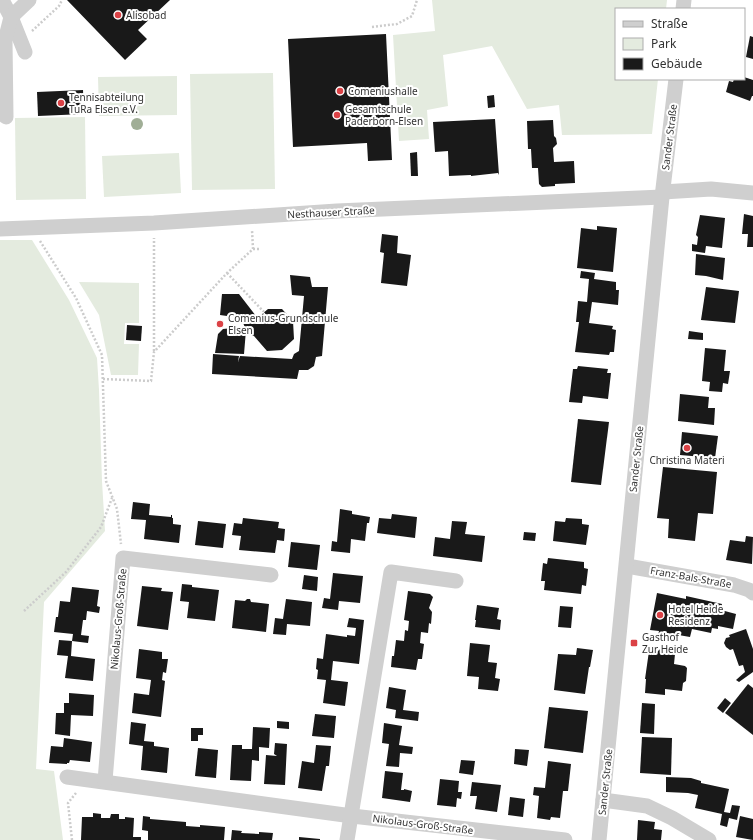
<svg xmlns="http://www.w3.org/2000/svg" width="753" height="840" font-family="'Noto Sans',sans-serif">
	<rect width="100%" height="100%" fill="#fff"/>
	<g fill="#e4ebdf">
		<path d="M432,0H667L666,9H616V79H658L652,134L562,135L559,105L527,109L492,46L443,55L448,106L427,110L429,139L399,141L393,35L435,31Z"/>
		<path d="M273,73L275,189L192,190L190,74Z"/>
		<path d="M177,76V115L99,116L98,77Z"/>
		<path d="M85,117L86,199L16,200L15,118Z"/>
		<path d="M179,153L181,193L104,197L102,156Z"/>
		<path d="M0,240H32L69,300L97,358L99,390L102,481L105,531L44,602L36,769L54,771L63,840H0Z"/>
		<path d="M79,282L139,283V323H125L124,344H139L138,375H111L99,315Z"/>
	</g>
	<g fill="#191919">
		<path d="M67,0H170L138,30L147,39L125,60Z"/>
		<path d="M386,34L392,160L368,161L367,143L293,147L288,39Z"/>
		<path d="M750,36L753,37V59L746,57Z"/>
		<path d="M744,77L753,80V96H752L750,101L726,92L729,81L733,82L734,79H744Z"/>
		<path d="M83,90L84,114L38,116L37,92Z"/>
		<path d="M494,95L495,107L488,108L487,96Z"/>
		<path d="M495,119L499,175L498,173L471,176V175L449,176L448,151L435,152L433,122Z"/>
		<path d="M553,120L554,136L556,138L557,144L553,148L554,162L574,161L575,183L555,184V186L542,187L539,184L538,168H532L531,149H528L527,121Z"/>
		<path d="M417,152L418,176H411L410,153Z"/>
		<path d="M744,214L753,216V247H747L748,234H742Z"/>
		<path d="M700,215L725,218L722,248L706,246L705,253L692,251V244L697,245L698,237L696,235Z"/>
		<path d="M597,226L617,228L613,272L577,268L581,228L597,230Z"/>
		<path d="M382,234L398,236L397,253L411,255L407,286L381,283L384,253L380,252Z"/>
		<path d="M696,254L725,258L723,280L706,276L695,275Z"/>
		<path d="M581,271L595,273L594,279L616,282V290H619L618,305L592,302L589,323L613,326L612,329L616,330L614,352H610L609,355L575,352L579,322H576L578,301L587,302L589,279L580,278Z"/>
		<path d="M290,275L310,277L312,287H328L322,356L316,357L314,366L308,370H299L297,379L212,374L213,354L239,356L238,362L240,356L292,359L294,354L299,351L304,296L292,295Z"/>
		<path d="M706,287L739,291L735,323L701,320Z"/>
		<path d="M222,294H239L256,316V319L268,309H282L293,321L294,339L282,350L267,351L254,336H249L246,330L244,354L215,353L218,334L223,329L233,328L246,330L241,318L220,315Z"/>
		<path d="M127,325L142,326L141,341L126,340Z"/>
		<path d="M689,331L703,333V340L688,339Z"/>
		<path d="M705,348L726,350L724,371H730L728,384L723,383L722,392L709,391L710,382L702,381Z"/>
		<path d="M578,366L608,369L607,373H611L608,399L583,396L582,403L569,402L573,369H577Z"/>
		<path d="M680,394L709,397L708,408H715L714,425L678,421Z"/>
		<path d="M578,419L609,422L601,485L571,482Z"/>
		<path d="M682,432L718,436L715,458L680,455Z"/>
		<path d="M663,467L717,472L713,514L698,513L695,541L668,538L669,519L657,518Z"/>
		<path d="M133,502L150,504L149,515L171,517V515H172V518H173V524L181,525L179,543L144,539L146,520L131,519Z"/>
		<path d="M340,509L352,511V514L370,517L369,523H367L365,541L351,539L350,553L331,551L332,541L337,542Z"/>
		<path d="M392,514L417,517L415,538L377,533L379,518L391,519Z"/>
		<path d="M243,518L279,522L278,528L285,529L284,541L277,540L275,553L239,550L241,536L232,535L234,523L242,524Z"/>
		<path d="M566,518L582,519V524L589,525L586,545L553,541L555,521L565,522Z"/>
		<path d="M198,521L226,524L223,548L195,545Z"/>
		<path d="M452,521L467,522L465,534L485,536L482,562L433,556L435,537L450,539Z"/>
		<path d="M524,532L536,533L535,541L523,540Z"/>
		<path d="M746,536L753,537L752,564L726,560L730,540L745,542Z"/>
		<path d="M291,542L320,545L317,570L288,567Z"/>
		<path d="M548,558L584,562V568L588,569L586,586L582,585L581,594L544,590L545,581H541L543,563L547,564Z"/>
		<path d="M333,573L363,576L360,603L339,601L338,610L322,608L324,598L330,599Z"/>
		<path d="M304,575L318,577L317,591L302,589Z"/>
		<path d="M182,584L192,585V587L219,590L215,621L187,618L189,602L180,601Z"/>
		<path d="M142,586L162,588L161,591L173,592L168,630L137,626Z"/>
		<path d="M72,587L99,590L97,606L100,607L99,613L87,611L86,620H83L81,635L89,636L88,643L72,641L73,634L54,632L56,617H58L60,601L70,602Z"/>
		<path d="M408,591L430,594L433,597L429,608L432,612L431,624L429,623L428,633L421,632L420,643L424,644L422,659H418L416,670L391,667L392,656H394L396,640L404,641L405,630L408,631L409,621L404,620Z"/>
		<path d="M657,593L686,599V596L722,604L721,610L736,614L733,629L718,626V629L712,628L711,633L692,629L690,637L667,633L666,638L658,636L659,631L650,630Z"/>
		<path d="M247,599H250L251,602L269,604L266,632L232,628L235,600L245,601Z"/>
		<path d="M286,599L312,602L310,626L287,624L286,635L273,634L275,618L283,619Z"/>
		<path d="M477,605L499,608L497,619L501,620L500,630L475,627L476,620H475Z"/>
		<path d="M560,606L573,607L571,628L558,627Z"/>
		<path d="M349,618L364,620L359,664L333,661L331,680L348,682L345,706L323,703L326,680L317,679L318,670L316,669L317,658L323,659L326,634L347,637V635L355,636L356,628L347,627Z"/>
		<path d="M746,629L753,649V672L739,682L736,680L745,672L743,665L739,666L733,649L730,650L726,647L724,643L726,638L730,637L729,635Z"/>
		<path d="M59,640L72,641L71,656L95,659L93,681L65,678L68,656L57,655Z"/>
		<path d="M470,643L490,645L488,662L497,663L495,678L500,679L498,691L478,689L479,677L467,676Z"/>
		<path d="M577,648L593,650L590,667H589L585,694L554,690L558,654L576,655Z"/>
		<path d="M139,649L162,652V659H168L166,673L163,672L162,680L165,681L161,717L132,713L134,693L149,695L151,680L136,678Z"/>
		<path d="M660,649L665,650L668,653L675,654L674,664L685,666L687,668L686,681L683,683L682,691L665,689V695L645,693L646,679H645L649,651L657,652Z"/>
		<path d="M748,684L753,688V735L725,713Z"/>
		<path d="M389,687L406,690L403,710L419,712L418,721L395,718L396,710L386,708Z"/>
		<path d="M69,693L94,695L93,716L71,715L70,736L55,734L56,713H64V703H69Z"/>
		<path d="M725,698L731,703L723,713L717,708Z"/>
		<path d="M642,703L655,704L654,734L640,733Z"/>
		<path d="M549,707L588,711L583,753L544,748Z"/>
		<path d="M315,714L336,716L334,738L312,736Z"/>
		<path d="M277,721L289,722V729L277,728Z"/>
		<path d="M131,722L146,724L144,741L154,742V746L169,748L167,773L141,770L143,746L129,744Z"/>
		<path d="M384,723L402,726L399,745L413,747L412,754L400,753L399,767L386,766L389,744L382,743Z"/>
		<path d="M253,727L270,728L269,748L259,747V761L252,760L251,781L230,780L232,745H242V749H252Z"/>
		<path d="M191,728H203V735H198V741H191Z"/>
		<path d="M642,737L672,738L671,775L640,773Z"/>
		<path d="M64,738L92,742L90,762L70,760L69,763H67V764L49,763L51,746L63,747Z"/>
		<path d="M275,743L287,744L285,785L264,784L266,755L277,756L274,754Z"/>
		<path d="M316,745L331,746L329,766H326L322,791L298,788L302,761L314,763Z"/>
		<path d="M198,748L218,750L216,778L195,776Z"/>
		<path d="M515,749L529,750L527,766L514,764Z"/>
		<path d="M461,760L475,761L473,775L459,773Z"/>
		<path d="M548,761L571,764L568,791H563L560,818L551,817L550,820L537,818L539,796L533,795L534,787L545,788Z"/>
		<path d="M385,771L403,773L401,790H404V789L412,791L410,802L382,798Z"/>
		<path d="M666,777L691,778L701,781V783L729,789L724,812L730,813L732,805L740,806L737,820L729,818L727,827L720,825L722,814L695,808L698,795L688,793L666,792Z"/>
		<path d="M440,779L459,781L458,792H462L461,799L457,798L456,807L437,805Z"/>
		<path d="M472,782L501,785L497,812L475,809L477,796H470Z"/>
		<path d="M510,797L525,799L523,817L508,815Z"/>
		<path d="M93,813L101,814V818H110L111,814H119V819H125V817L134,818L133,837H141V840H81L82,817H93Z"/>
		<path d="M143,816L150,817V819L186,822V826L200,827V825L225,827L224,840H148V831L142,830Z"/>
		<path d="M740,816L753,819V840L736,837Z"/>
		<path d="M638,820L655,822L654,829L662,830L661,840H637Z"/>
		<path d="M232,830L242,831L241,833L259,834V832L273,833L272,840H231Z"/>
		<path d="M299,837L320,839V840H299Z"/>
	</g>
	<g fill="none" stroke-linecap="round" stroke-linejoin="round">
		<g stroke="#ccc" stroke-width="2.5" stroke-dasharray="2 2" stroke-linecap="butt">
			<path d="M372,27L397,24L412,16L417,0"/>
			<path d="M32,31L59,6L62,0"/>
			<path d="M40,241L76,298L102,355L106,481L117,509L121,544"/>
			<path d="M253,249H261"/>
			<path d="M227,273L264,312"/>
			<path d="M154,351V238"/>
			<path d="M103,379L151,381L154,352L227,273L253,249L252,230"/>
			<path d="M24,611L66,572L101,527L112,498"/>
			<path d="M72,840L68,803L76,793"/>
		</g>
		<g stroke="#cfcfcf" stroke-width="15">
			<path d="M2,0L11,17L25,52"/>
			<path d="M683,9L684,0"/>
			<path d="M6,117L5,41L11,17L29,0"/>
			<path d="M663,192L711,189L753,193"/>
			<path d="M0,229L154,223L337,211L662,197"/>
			<path d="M627,566L734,585L749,590L753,593"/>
			<path d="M67,777L352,816L565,840"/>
			<path d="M105,781L123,558L271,575"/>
			<path d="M603,800L647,806L672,818L709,840"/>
			<path d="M347,840L391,572L456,581"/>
			<path d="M599,840L662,197L676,79"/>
		</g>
	</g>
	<circle fill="#a0ae96" cx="137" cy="124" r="6"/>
	<g fill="#db4246" stroke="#fff" stroke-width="1.5">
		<circle cx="118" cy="15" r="4"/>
		<circle cx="340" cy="91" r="4"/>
		<circle cx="61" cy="103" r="4"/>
		<circle cx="337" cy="115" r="4"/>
		<circle cx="220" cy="324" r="4"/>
		<circle cx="687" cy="448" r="4"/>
		<circle cx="660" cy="615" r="4"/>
		<rect x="630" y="639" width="8" height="8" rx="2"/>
	</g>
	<g text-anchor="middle" stroke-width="4" stroke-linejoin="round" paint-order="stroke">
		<g font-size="10" fill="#323232" stroke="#fff" text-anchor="start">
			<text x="126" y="19">Alisobad</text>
			<text x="348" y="95">Comeniushalle</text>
			<text x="69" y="101">Tennisabteilung<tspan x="69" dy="12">TuRa Elsen e.V.</tspan></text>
			<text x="345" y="113">Gesamtschule<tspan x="345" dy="12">Paderborn-Elsen</tspan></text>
			<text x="228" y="322">Comenius-Grundschule<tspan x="228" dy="12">Elsen</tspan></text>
			<text x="687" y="464" text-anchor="middle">Christina Materi</text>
			<text x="668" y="613">Hotel Heide<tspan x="668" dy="12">Residenz</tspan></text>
			<text x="642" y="641">Gasthof<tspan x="642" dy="12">Zur Heide</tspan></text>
		</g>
		<g font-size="10" fill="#323232" stroke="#fff">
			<text transform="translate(669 137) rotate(-83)" y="4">Sander Straße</text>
			<text transform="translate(331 212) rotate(-3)" y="4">Nesthauser Straße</text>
			<text transform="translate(636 459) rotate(-84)" y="4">Sander Straße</text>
			<text transform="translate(691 577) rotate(10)" y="4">Franz-Bals-Straße</text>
			<text transform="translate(118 619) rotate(-85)" y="4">Nikolaus-Groß-Straße</text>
			<text transform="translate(605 782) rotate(-84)" y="4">Sander Straße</text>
			<text transform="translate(423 824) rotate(7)" y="4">Nikolaus-Groß-Straße</text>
		</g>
	</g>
	<rect x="615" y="8" width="130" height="72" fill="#ffffff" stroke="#adadad"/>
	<rect x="623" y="21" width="20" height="6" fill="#cfcfcf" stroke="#adadad"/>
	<text x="651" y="28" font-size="12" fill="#323232">Straße</text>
	<rect x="623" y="38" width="20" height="12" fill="#e4ebdf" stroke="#adadad"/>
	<text x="651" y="48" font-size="12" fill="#323232">Park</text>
	<rect x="623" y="58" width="20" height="12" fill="#191919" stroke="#adadad"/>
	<text x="651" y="68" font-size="12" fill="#323232">Gebäude</text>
</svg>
